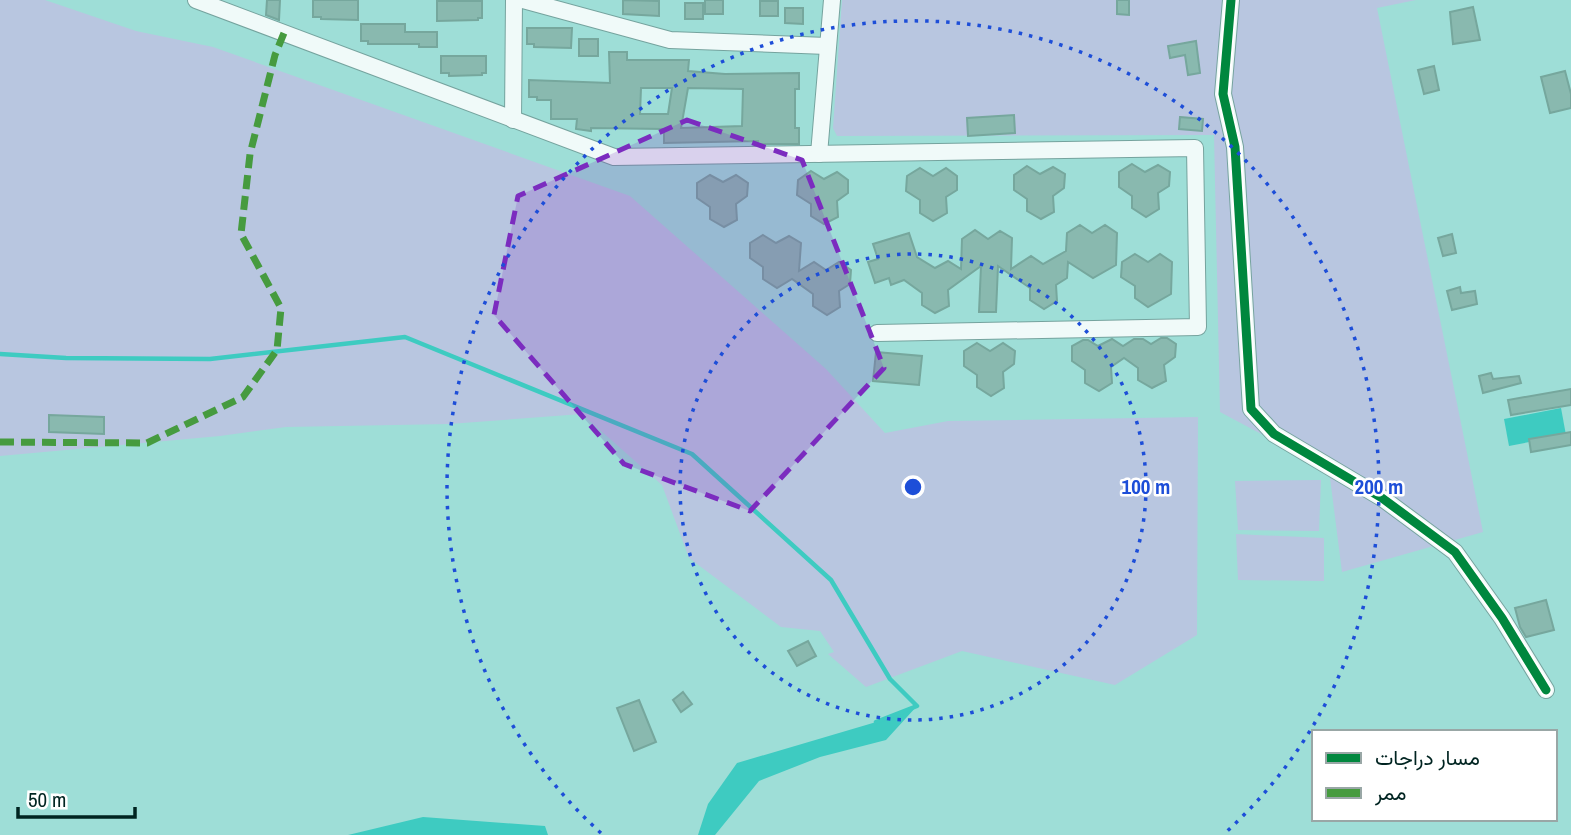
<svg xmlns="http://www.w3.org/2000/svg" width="1571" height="835" font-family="'Archivo Narrow',Vazirmatn,sans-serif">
	<rect width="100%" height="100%" fill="#9eded7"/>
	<g fill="#b8c6e0">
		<path d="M0,0H45L136,31L213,47L630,196L826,369L885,433L948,421L1198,417L1197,635L1115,685L962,651L866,687L828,654L834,652L820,631L781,627L689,558L662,485L582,414L449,424L286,427L220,436L0,456Z"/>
		<path d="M842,0H1416L1377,8L1483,532L1342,572L1329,470L1220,412L1214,135L837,136L833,128Z"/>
		<path d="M1321,480L1319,531L1238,530L1235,481Z"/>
		<path d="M1236,534L1324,538V581L1238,580Z"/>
	</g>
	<g fill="#3ecbc1">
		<path d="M1561,408L1566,435L1509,446L1504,419Z"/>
		<path d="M917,706L886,740L820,757L759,781L715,835H698L708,804L737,763L883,720Z"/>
		<path d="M423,817L545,826L548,835H348Z"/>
	</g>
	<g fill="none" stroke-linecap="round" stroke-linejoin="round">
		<path stroke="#3ecbc1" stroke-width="4.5" d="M0,354L66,358L210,359L405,337L692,454L831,580L890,679L917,706L876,722"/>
	</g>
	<g fill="#89b9af" stroke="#76a79d" stroke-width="2" fill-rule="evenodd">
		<path d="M267,0H280L279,20L266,15Z"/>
		<path d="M313,0H358V20L321,19V17H313Z"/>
		<path d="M623,0L659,1V16L623,14Z"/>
		<rect x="705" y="0" width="18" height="14"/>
		<path d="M1117,0H1129V15L1117,14Z"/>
		<path d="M437,1H482V18H478V20L437,21Z"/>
		<rect x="760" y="1" width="18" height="15"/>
		<rect x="685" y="3" width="18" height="16"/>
		<path d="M1473,7L1480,40L1453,44L1450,12Z"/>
		<path d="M785,8H803V24L785,23Z"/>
		<path d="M361,24H405V32H437V47H419V44H368V41H361Z"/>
		<path d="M527,28H572L571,48L534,47V44H527Z"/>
		<rect x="579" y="39" width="19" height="17"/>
		<path d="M1196,41L1200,73L1188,75L1185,55L1170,58L1168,46Z"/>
		<path d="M609,52H627V60H689L688,71L725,74L799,73V89H795V128H799V144H758V141L664,143V129L591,128V131L576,129L577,119H551V100H537V97H529V80L610,83ZM641,88H672L668,114H640ZM688,88L743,89L742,126L681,128Z"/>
		<path d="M441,56H486V73H482V75L449,76V73H441Z"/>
		<path d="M1434,66L1439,90L1424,94L1418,70Z"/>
		<path d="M1565,71L1571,94V108L1550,113L1541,77Z"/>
		<path d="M1014,115L1015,133L968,136L967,118Z"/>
		<path d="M1180,117L1203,119L1202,131L1179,129Z"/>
		<path d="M1132,164L1145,172L1158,165L1170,172L1169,186L1158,193L1159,209L1146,217L1132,208V196L1119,187V172Z"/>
		<path d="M1027,166L1040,174L1053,167L1065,174L1064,188L1053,196L1054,212L1041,219L1027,211V199L1014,190V175Z"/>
		<path d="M920,168L933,176L946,168L957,176V190L946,197L947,213L933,221L920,213V200L906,191L907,176Z"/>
		<path d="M811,171L824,179L837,172L848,180V193L837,201L838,217L824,224L811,216V204L797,195L798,180Z"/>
		<path d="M710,175L723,182L736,175L748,183L747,196L736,204L737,220L724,227L710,219V207L697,198V183Z"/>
		<path d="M1080,225L1092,233L1105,225L1117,233L1116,265L1093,278L1068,262L1067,278L1056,285L1057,301L1044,309L1030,300V288L998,266L996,312H979L981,266L948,290L949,306L935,313L922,305V293L904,280L891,285L889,278L875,283L868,262L878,259L873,244L909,233L917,257L935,268L948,261L961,269L962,239L975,230L988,239L1000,231L1012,238L1011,269L1031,256L1043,264L1066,251L1067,233Z"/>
		<path d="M1452,234L1456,253L1443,256L1438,238Z"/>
		<path d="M763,235L776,243L789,236L801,243L799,271L814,262L826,270L839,262L851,270L850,284L839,291L840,307L827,315L813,306V294L792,279L777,288L763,279V267L750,258V243Z"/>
		<path d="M1135,254L1148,262L1160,254L1172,262L1171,294L1148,307L1135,298V286L1121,277L1122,262Z"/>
		<path d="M1460,287L1461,293L1475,291L1477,304L1452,310L1447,291Z"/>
		<path d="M1161,338H1167L1176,344L1175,357L1164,365L1166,381L1152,388L1138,380V368L1124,358L1111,367L1112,383L1099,391L1085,383V370L1072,361V346L1083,340H1088L1098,346L1112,339L1123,346L1134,339H1143L1151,344Z"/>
		<path d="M977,343L990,351L1003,343L1015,351L1014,364L1003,372L1004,388L991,396L977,387V375L964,366V351Z"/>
		<path d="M876,352L922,356L919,385L873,381Z"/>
		<path d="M1491,373L1493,379L1519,376L1521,383L1483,393L1479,376Z"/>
		<path d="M1571,389V405L1511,415L1508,400Z"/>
		<path d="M49,415L104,417V434L49,432Z"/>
		<path d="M1571,432V445L1531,452L1529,439Z"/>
		<path d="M1546,600L1554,630L1526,637L1520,627L1515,608Z"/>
		<path d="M808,641L816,656L797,666L788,651Z"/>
		<path d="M683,692L692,704L681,712L673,700Z"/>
		<path d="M639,700L656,742L634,751L617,708Z"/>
	</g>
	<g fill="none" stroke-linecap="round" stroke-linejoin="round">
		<g stroke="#75a39e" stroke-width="18">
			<g id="minor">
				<path d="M196,0L614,157L1195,148L1198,327L877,333"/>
				<path d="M523,0L670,40L827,46"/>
				<path d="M1231,0L1223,94L1235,147L1251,409L1274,434L1382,498L1455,552L1502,618L1546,690"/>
				<path d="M513,120L514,0"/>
				<path d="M819,154L832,0"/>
			</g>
		</g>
		<use href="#minor" stroke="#f0faf9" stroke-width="16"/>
		<path stroke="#469b3f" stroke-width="7" stroke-dasharray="14 7" stroke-linecap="butt" d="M0,442L147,443L243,397L277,350L281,308L241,234L250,154L275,55L284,33"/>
		<g stroke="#fff" stroke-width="13">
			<path id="cycleway" d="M1231,0L1223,94L1235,147L1251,409L1274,434L1382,498L1455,552L1502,618L1546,690"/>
		</g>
		<use href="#cycleway" stroke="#00873e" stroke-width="9"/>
	</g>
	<path fill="#7b2cbf" fill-opacity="0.2" stroke="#7b2cbf" stroke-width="5" stroke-dasharray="14 9" stroke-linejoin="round" d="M687,120L802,160L884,368L750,511L624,464L494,315L518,196Z"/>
	<g fill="none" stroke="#1d4ed8" stroke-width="3.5" stroke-dasharray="3.5 7">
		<circle cx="913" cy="487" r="233"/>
		<path d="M601 833A466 466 0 1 1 1225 833"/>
	</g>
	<circle cx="913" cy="487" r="10" fill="#1d4ed8" stroke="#fff" stroke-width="3.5"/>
	<g font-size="21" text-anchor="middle" font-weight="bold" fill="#1d4ed8" stroke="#fff" stroke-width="5" stroke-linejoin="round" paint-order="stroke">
		<text x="1146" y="494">100 m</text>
		<text x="1379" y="494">200 m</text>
	</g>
	<rect x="1312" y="730" width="245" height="91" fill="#ffffff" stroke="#99a7a6" stroke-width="2"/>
	<rect x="1326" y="753" width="35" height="10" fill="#00873e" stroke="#99a7a6" stroke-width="2"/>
	<text x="1375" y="765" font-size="21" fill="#002421">مسار دراجات</text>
	<rect x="1326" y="788" width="35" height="10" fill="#469b3f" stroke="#99a7a6" stroke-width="2"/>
	<text x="1375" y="800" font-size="21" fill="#002421">ممر</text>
	<path d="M18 807v10h117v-10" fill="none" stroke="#002421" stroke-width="3.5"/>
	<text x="28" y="807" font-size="21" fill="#002421" stroke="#ffffff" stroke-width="5" paint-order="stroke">50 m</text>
</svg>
